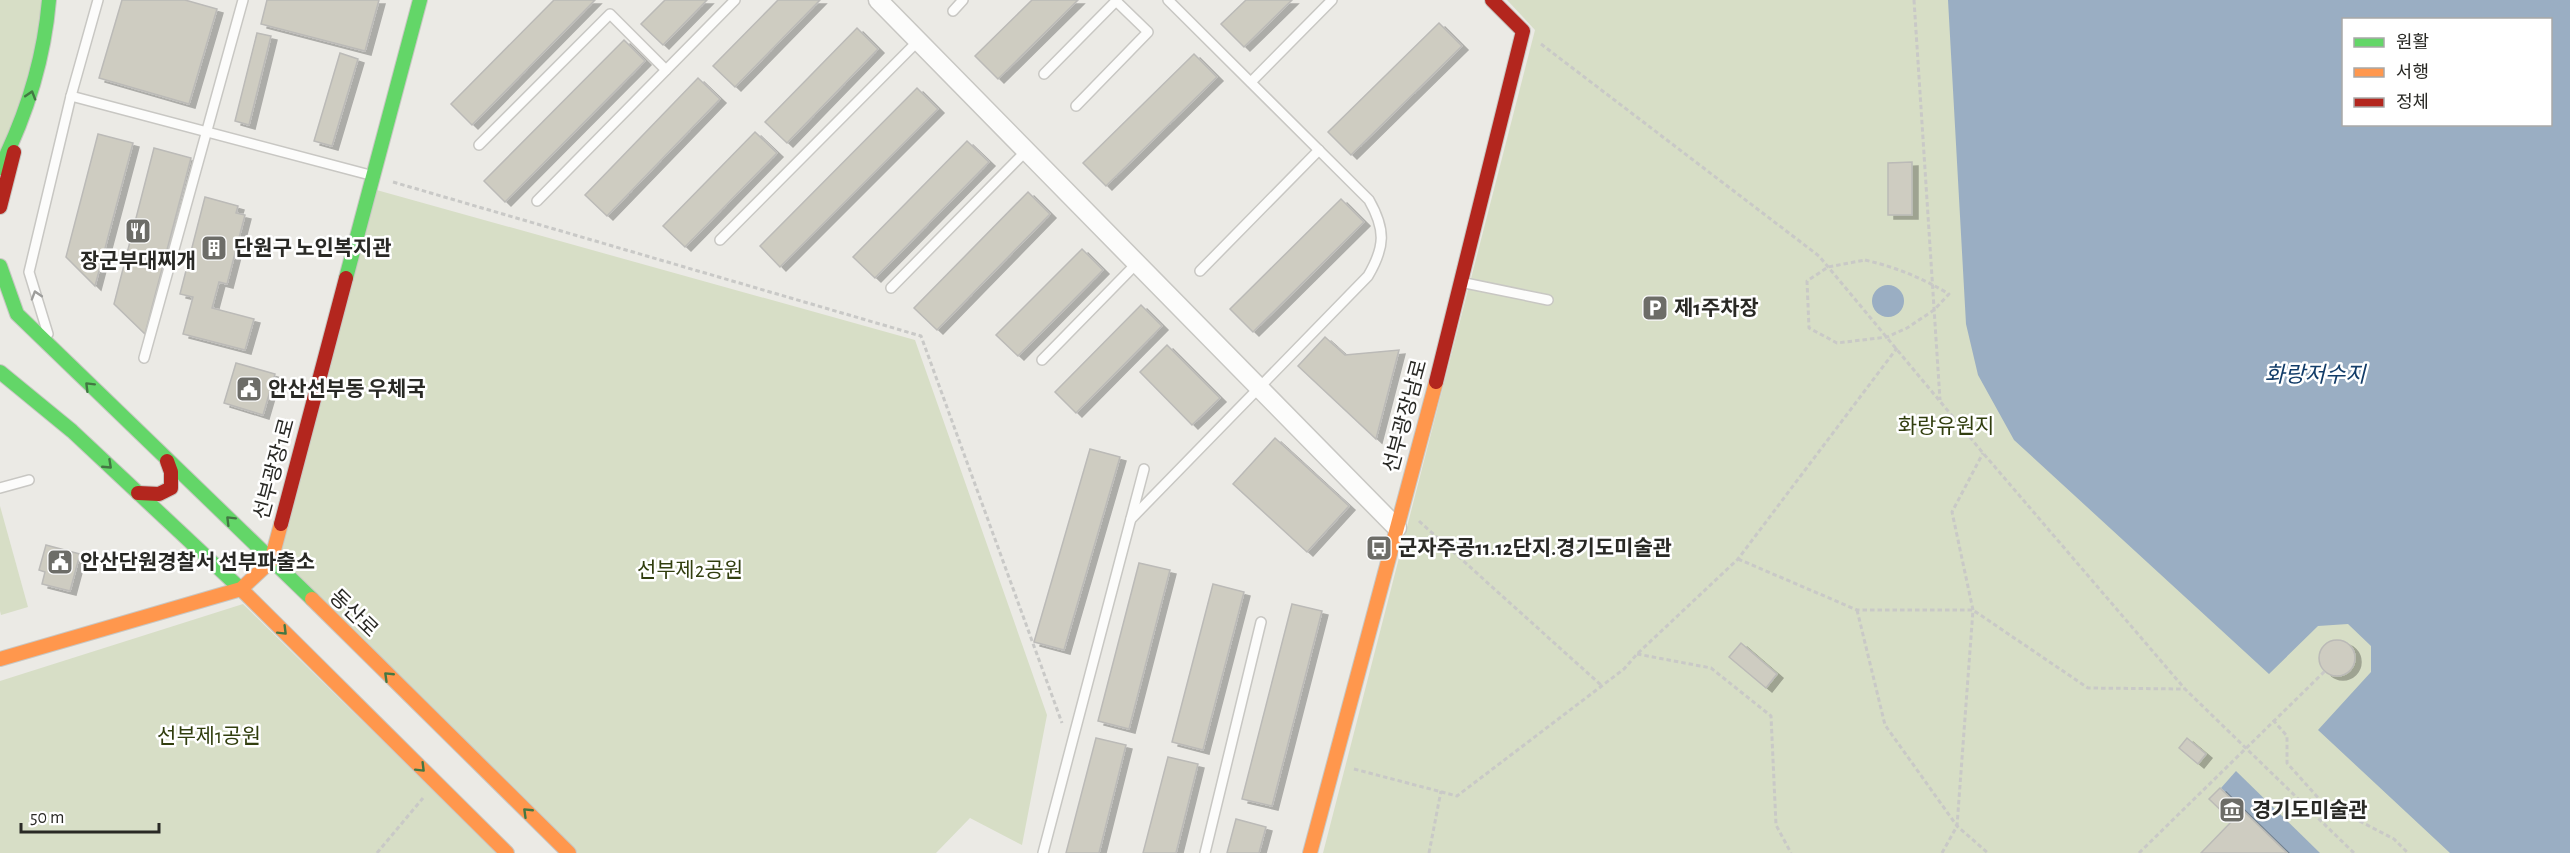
<svg xmlns="http://www.w3.org/2000/svg" width="2570" height="853" font-family="'Alegreya Sans','Noto Sans KR',sans-serif">
	<defs>
		<filter id="shadow"><feDropShadow dx="6" dy="4" stdDeviation="0" flood-color="#0004"/></filter>
	</defs>
	<rect width="100%" height="100%" fill="#ebeae5"/>
	<g fill="#d7dec6" fill-rule="evenodd">
		<path d="M0,0H46L39,63L0,154Z"/>
		<path d="M1507,0H2570V853H1323L1535,30ZM2344,20H2550V124H2344Z"/>
		<path d="M373,189L915,340L1047,715L1022,845L970,818L936,853H574L277,562Z"/>
		<path d="M0,506L28,607L1,615L0,611Z"/>
		<path d="M243,604L497,853H0V681Z"/>
	</g>
	<g fill="#9aaec3" fill-rule="evenodd">
		<path d="M1948,0H2570V853H2450L2318,730L2371,672V646L2348,624L2318,626L2269,674L2014,440L1978,375L1966,324ZM2344,20H2550V124H2344Z"/>
		<circle cx="1888" cy="301" r="16"/>
		<path d="M2236,771L2320,853H2288L2221,788Z"/>
	</g>
	<g fill="#ceccc1" stroke="#bbbab7" stroke-width="1.5" filter="url(#shadow)">
		<path d="M122,0H185L217,9L189,104L99,78Z"/>
		<path d="M267,0H379L365,51L261,24Z"/>
		<path d="M554,0H595L472,125L451,104Z"/>
		<path d="M665,0H707L663,45L641,24Z"/>
		<path d="M778,0H820L735,87L713,66Z"/>
		<path d="M1032,0H1078L998,79L975,56Z"/>
		<path d="M1246,0H1292L1244,47L1221,24Z"/>
		<path d="M1439,23L1462,46L1351,155L1328,132Z"/>
		<path d="M857,28L878,49L787,143L765,122Z"/>
		<path d="M257,33L271,36L249,125L235,121Z"/>
		<path d="M624,40L645,61L505,202L484,181Z"/>
		<path d="M340,53L358,59L332,146L314,141Z"/>
		<path d="M1194,54L1217,77L1106,186L1083,163Z"/>
		<path d="M698,78L720,99L607,216L585,195Z"/>
		<path d="M917,88L938,109L780,267L760,246Z"/>
		<path d="M755,132L777,153L685,247L663,226Z"/>
		<path d="M98,134L133,143L95,286L66,257Z"/>
		<path d="M967,141L989,162L875,278L853,257Z"/>
		<path d="M154,148L191,158L145,334L114,304Z"/>
		<path d="M1912,162V215H1888V163Z"/>
		<path d="M1028,192L1050,214L937,330L914,308Z"/>
		<path d="M205,197L238,206L236,213L245,215L227,284L219,282L212,308L254,319L245,350L183,334L193,297L180,294Z"/>
		<path d="M1341,199L1364,222L1253,332L1230,309Z"/>
		<path d="M1082,249L1103,270L1018,356L996,335Z"/>
		<path d="M1141,305L1162,326L1076,413L1055,392Z"/>
		<path d="M1325,337L1345,355L1399,350L1376,439L1298,366Z"/>
		<path d="M1167,345L1220,398L1192,425L1140,372Z"/>
		<path d="M236,363L275,374L263,415L224,403Z"/>
		<path d="M1275,438L1349,506L1307,552L1233,484Z"/>
		<path d="M1090,449L1120,457L1064,650L1034,642Z"/>
		<path d="M46,545L80,554L70,591L42,584L45,572L39,570Z"/>
		<path d="M1139,563L1170,570L1129,729L1098,721Z"/>
		<path d="M1213,584L1244,592L1203,750L1172,742Z"/>
		<path d="M1292,604L1322,611L1272,806L1242,799Z"/>
		<circle cx="2337" cy="658" r="18"/>
		<path d="M1741,643L1777,674L1766,688L1729,657Z"/>
		<path d="M1096,738L1126,745L1099,853H1066Z"/>
		<path d="M2187,738L2206,754L2198,764L2179,748Z"/>
		<path d="M1168,757L1198,764L1176,853H1143Z"/>
		<path d="M2220,788L2287,853H2201L2232,821L2209,799Z"/>
		<path d="M1236,819L1266,827L1259,853H1227Z"/>
	</g>
	<g fill="none" stroke-linecap="round" stroke-linejoin="round">
		<g stroke="#c8c7c3" stroke-width="12">
			<g id="lane">
				<path d="M953,11L963,0"/>
				<path d="M1044,74L1117,0"/>
				<path d="M1251,82L1332,0"/>
				<path d="M71,96L370,175"/>
				<path d="M1076,106L1148,32L1116,1"/>
				<path d="M479,145L610,14L666,70"/>
				<path d="M537,201L735,0"/>
				<path d="M720,240L918,41"/>
				<path d="M1200,271L1319,150"/>
				<path d="M1465,283L1548,300"/>
				<path d="M891,288L1026,151"/>
				<path d="M48,334L29,272L71,96L98,0"/>
				<path d="M144,358L243,0"/>
				<path d="M1042,360L1137,263"/>
				<path d="M0,488L29,480"/>
				<path d="M1131,519L1368,276C1385,247 1386,230 1369,200L1168,0"/>
				<path d="M1043,853L1144,469"/>
				<path d="M1205,853L1261,622"/>
			</g>
		</g>
		<g stroke="#c8c7c3" stroke-width="21">
			<path id="street" d="M878,0L1397,528"/>
		</g>
		<g stroke="#c8c7c3" stroke-width="16">
			<g id="fast">
				<path d="M0,168C27,114 44,60 49,0"/>
				<path d="M0,266L17,314L312,599"/>
				<path d="M346,278L420,0"/>
				<path d="M0,372L72,431L244,592"/>
			</g>
		</g>
		<g stroke="#c8c7c3" stroke-width="16">
			<g id="slow">
				<path d="M244,592L507,853"/>
				<path d="M312,599L569,853"/>
				<path d="M0,659L241,589L271,561L281,524"/>
				<path d="M1310,853L1436,382"/>
			</g>
		</g>
		<g stroke="#c8c7c3" stroke-width="16">
			<g id="jam">
				<path d="M0,207L14,152"/>
				<path d="M1436,382L1523,31L1492,0"/>
				<path d="M138,493L159,494L171,488V472L167,461"/>
				<path d="M281,524L346,278"/>
			</g>
		</g>
		<g stroke="#c9c9c7" stroke-width="3" stroke-dasharray="4.5 3" stroke-linecap="butt">
			<path d="M1914,0L1940,400"/>
			<path d="M1541,44L1819,256L1983,453L2185,689L2354,853"/>
			<path d="M393,182L921,336L1062,723"/>
			<path d="M1865,260C1898,268 1920,277 1949,294L1934,310L1907,328L1887,337L1837,343L1809,328L1807,281L1828,267Z"/>
			<path d="M1419,521L1602,686"/>
			<path d="M1738,559L1857,610H1973L2088,688L2184,689"/>
			<path d="M1857,610L1885,725L1957,826L1988,853"/>
			<path d="M1637,654L1711,668L1771,716L1776,825L1791,853"/>
			<path d="M2273,720L2287,736V763L2321,801L2394,839L2408,853"/>
			<path d="M1354,769L1457,796L1624,669L1637,654L1738,559L1897,348"/>
			<path d="M377,853L423,798"/>
			<path d="M1429,853L1441,791"/>
			<path d="M1942,853L1957,826L1973,610L1952,512L1983,453"/>
			<path d="M2139,853L2325,671"/>
		</g>
		<use href="#lane" stroke="#fcfcfb" stroke-width="9"/>
		<use href="#street" stroke="#fcfcfb" stroke-width="18"/>
		<use href="#fast" stroke="#63d668" stroke-width="14"/>
		<use href="#slow" stroke="#ff974d" stroke-width="14"/>
		<use href="#jam" stroke="#b3261e" stroke-width="14"/>
	</g>
	<defs><path id="oneway-chevron" d="M-2-3.5L2.5 0L-2 3.5" fill="none" stroke-width="1.6" stroke-linecap="round" stroke-linejoin="round" transform="scale(1.5)"/></defs>
	<g stroke="#437743">
		<use href="#oneway-chevron" transform="translate(31 95) rotate(-73)"/>
		<use href="#oneway-chevron" transform="translate(89 386) rotate(-135)"/>
		<use href="#oneway-chevron" transform="translate(108 465) rotate(43)"/>
		<use href="#oneway-chevron" transform="translate(230 520) rotate(-135)"/>
		<use href="#oneway-chevron" transform="translate(283 631) rotate(45)"/>
		<use href="#oneway-chevron" transform="translate(388 676) rotate(-136)"/>
		<use href="#oneway-chevron" transform="translate(421 768) rotate(45)"/>
		<use href="#oneway-chevron" transform="translate(527 812) rotate(-136)"/>
	</g>
	<use stroke="#9d9d9b" href="#oneway-chevron" transform="translate(36 295) rotate(-107)"/>
	<defs>
		<g id="restaurant-square" transform="scale(1.35)"><rect x="-9" y="-9" width="18" height="18" rx="4" fill="#6d6d68" stroke="#fff"/><path d="M-5-6h1v4h1v-4h1v4h1v-4h1v5L-1.5 .5V6h-2V.5L-5-1ZM5-6V6H3V1.5H1.5Q1.5-4 5-6Z" fill="#fff"/></g>
		<g id="building-square" transform="scale(1.35)"><rect x="-9" y="-9" width="18" height="18" rx="4" fill="#6d6d68" stroke="#fff"/><path d="M-4-6H4V6H1V3H-1V6H-4ZM-2.5-4.3h1.7v1.8h-1.7ZM.8-4.3h1.7v1.8H.8ZM-2.5-1h1.7V.8h-1.7ZM.8-1h1.7V.8H.8Z" fill="#fff"/></g>
		<g id="parking-square" transform="scale(1.35)"><rect x="-9" y="-9" width="18" height="18" rx="4" fill="#6d6d68" stroke="#fff"/><path d="M-3.5-5.5H1a3.5 3.5 0 0 1 0 7H-1V5.5H-3.5ZM-1-3.4V-.6H.8a1.4 1.4 0 0 0 0-2.8Z" fill="#fff"/></g>
		<g id="civic-square" transform="scale(1.35)"><rect x="-9" y="-9" width="18" height="18" rx="4" fill="#6d6d68" stroke="#fff"/><path d="M-.6-6.5H3V-4.5H.6V-3L4-1V1h2V6H-6V1h2V-1L-.6-3ZM-1.2 2.5V6h2.4V2.5Z" fill="#fff"/></g>
		<g id="bus-square" transform="scale(1.35)"><rect x="-9" y="-9" width="18" height="18" rx="4" fill="#6d6d68" stroke="#fff"/><path d="M-5-6H5V4H4V6H2V4H-2V6H-4V4H-5ZM-3.5-4V0h7V-4ZM-3.5 1.2v1.5H-2V1.2ZM2 1.2v1.5H3.5V1.2Z" fill="#fff"/></g>
		<g id="museum-square" transform="scale(1.35)"><rect x="-9" y="-9" width="18" height="18" rx="4" fill="#6d6d68" stroke="#fff"/><path d="M0-6L6-3V-2H-6V-3ZM-5-1h2V3h-2ZM-1-1h2V3h-2ZM3-1h2V3H3ZM-6 4H6V6H-6Z" fill="#fff"/></g>
	</defs>
	<g fill-rule="evenodd">
		<use href="#restaurant-square" x="138" y="231"/>
		<use href="#building-square" x="214" y="248"/>
		<use href="#parking-square" x="1655" y="308"/>
		<use href="#civic-square" x="249" y="389"/>
		<use href="#bus-square" x="1379" y="548"/>
		<use href="#civic-square" x="60" y="562"/>
		<use href="#museum-square" x="2232" y="810"/>
	</g>
	<g text-anchor="middle" stroke-width="5" stroke-linejoin="round" paint-order="stroke">
		<g font-size="21" font-weight="bold" fill="#292925" stroke="#fff" text-anchor="start">
			<text x="234" y="255">단원구 노인복지관</text>
			<text x="138" y="268" text-anchor="middle">장군부대찌개</text>
			<text x="1674" y="315">제1주차장</text>
			<text x="268" y="396">안산선부동 우체국</text>
			<text x="1398" y="555">군자주공11.12단지.경기도미술관</text>
			<text x="80" y="569">안산단원경찰서 선부파출소</text>
			<text x="2252" y="817">경기도미술관</text>
		</g>
		<g font-size="21" fill="#292925" stroke="#fff">
			<text transform="translate(1405 416) rotate(-75)" y="7">선부광장남로</text>
			<text transform="translate(274 469) rotate(-75)" y="7">선부광장1로</text>
			<text transform="translate(354 613) rotate(44)" y="7">동산로</text>
		</g>
		<g font-size="21" fill="#313e0e" stroke="#fff">
			<text x="1946" y="433">화랑유원지</text>
			<text x="690" y="577">선부제2공원</text>
			<text x="209" y="743">선부제1공원</text>
		</g>
		<g font-size="22" font-style="italic" fill="#123c68" stroke="#fff">
			<text x="2315" y="382">화랑저수지</text>
		</g>
	</g>
	<rect x="2342" y="18" width="210" height="108" fill="#ffffff" stroke="#a9a9a8" stroke-width="1.5"/>
	<rect x="2354" y="38" width="30" height="9" fill="#63d668" stroke="#a9a9a8" stroke-width="1.5"/>
	<text x="2396" y="48" font-size="18" fill="#292925">원활</text>
	<rect x="2354" y="68" width="30" height="9" fill="#ff974d" stroke="#a9a9a8" stroke-width="1.5"/>
	<text x="2396" y="78" font-size="18" fill="#292925">서행</text>
	<rect x="2354" y="98" width="30" height="9" fill="#b3261e" stroke="#a9a9a8" stroke-width="1.5"/>
	<text x="2396" y="108" font-size="18" fill="#292925">정체</text>
	<path d="M21 823v9h138v-9" fill="none" stroke="#292925" stroke-width="3"/>
	<text x="30" y="823" font-size="18" fill="#292925" stroke="#ffffff" stroke-width="4.5" paint-order="stroke">50 m</text>
</svg>
